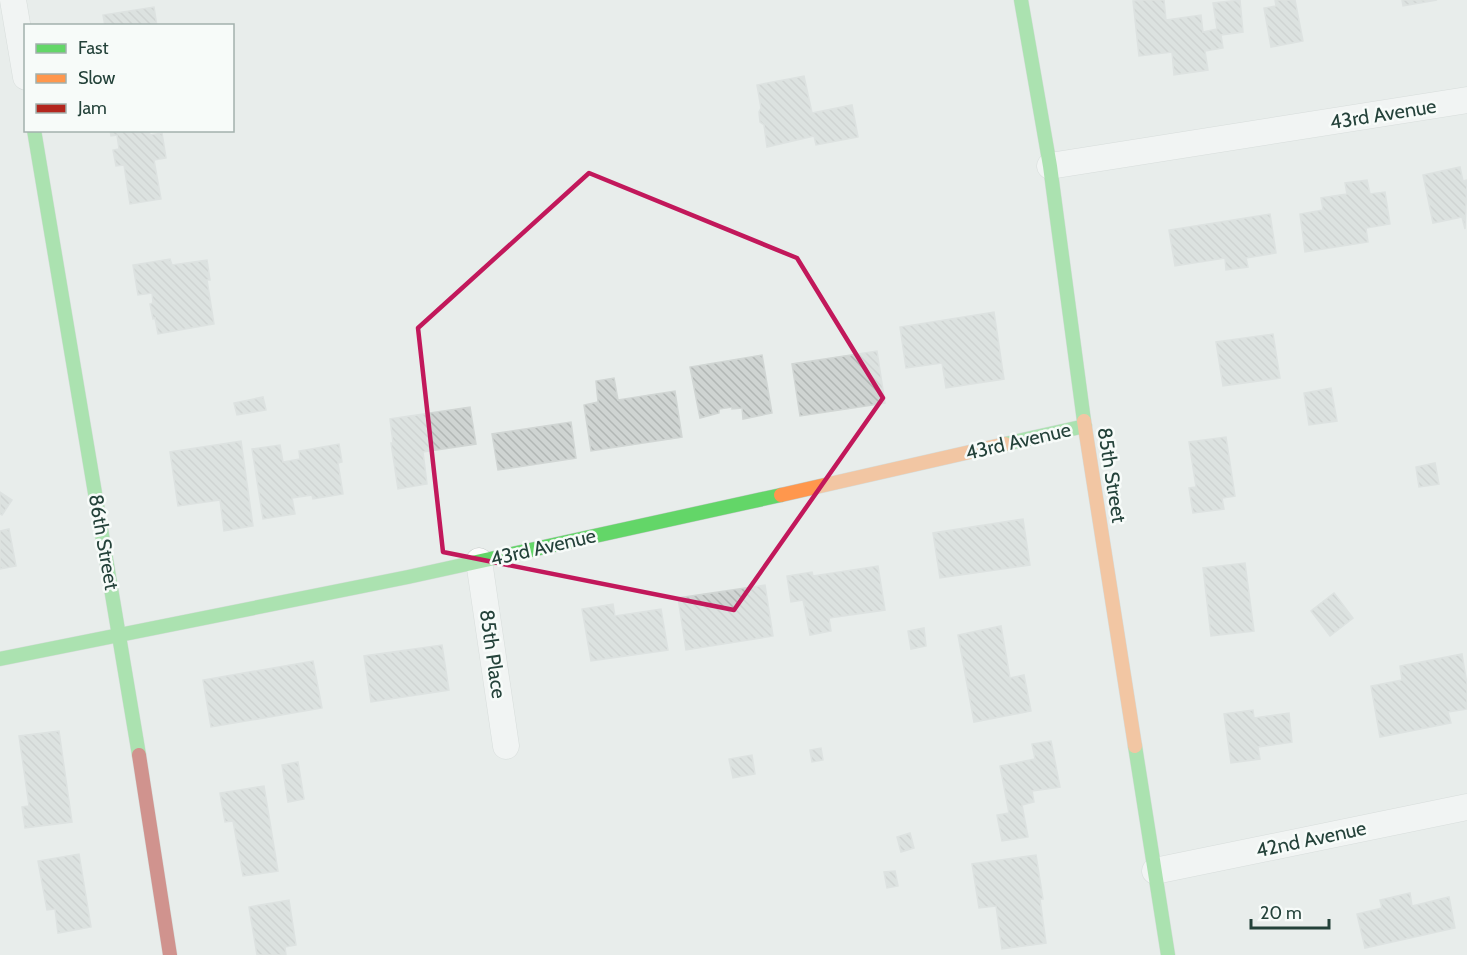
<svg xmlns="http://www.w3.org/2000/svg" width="1467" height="955" font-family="Cabin,sans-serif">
	<defs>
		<pattern id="building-back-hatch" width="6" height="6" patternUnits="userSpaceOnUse" patternTransform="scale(1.5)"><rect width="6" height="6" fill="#cfd4d2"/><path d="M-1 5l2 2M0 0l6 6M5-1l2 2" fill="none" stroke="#b2b7b5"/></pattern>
	</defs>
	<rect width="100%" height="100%" fill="#e8edeb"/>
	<g fill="url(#building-back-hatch)" stroke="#d1d6d4" stroke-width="1.5">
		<path d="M1143,0H1164L1166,20L1201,15L1203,32L1217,29L1213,3L1240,0L1243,32L1221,35L1223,48L1205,51L1208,70L1174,75L1172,52L1139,56L1133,1Z"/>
		<path d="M1275,0H1295L1303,41L1271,47L1264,8L1276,6Z"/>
		<path d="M1402,0H1437L1403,6Z"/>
		<path d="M154,7L157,26H105L103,15Z"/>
		<path d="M804,76L812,113L852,105L858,137L816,145L814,136L767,147L764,125L760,122L759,112L761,108L757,85Z"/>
		<path d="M110,130H149L150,135L162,133L166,158L154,160L161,199L130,204L124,165L116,166L113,150L119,149L117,135L111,136Z"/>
		<path d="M1460,167L1463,181L1467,180L1465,229L1462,217L1433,223L1423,175Z"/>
		<path d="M1367,180L1370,194L1385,192L1390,224L1366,228L1368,242L1305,252L1300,214L1323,210L1321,198L1347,194L1345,183Z"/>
		<path d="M1270,214L1276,253L1246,258L1248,267L1226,270L1225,258L1175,266L1169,230Z"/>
		<path d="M170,259L172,265L207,260L210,280H207L214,324L158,334L155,318L153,319L150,304L153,303L152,293L138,295L133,265Z"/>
		<path d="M994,312L1004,379L946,388L942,363L906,368L900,327Z"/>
		<path d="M1273,334L1280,378L1223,386L1216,342Z"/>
		<path d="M877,351L885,403L800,416L792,364Z"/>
		<path d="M762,355L772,413L743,419L742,408L732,409V407L719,409V413L700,418L690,367Z"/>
		<path d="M614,378L618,400L675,391L682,437L591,451L584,405L598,402L596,381Z"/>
		<path d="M1331,388L1337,421L1309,425L1304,393Z"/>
		<path d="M263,397L266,410L237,415L234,403Z"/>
		<path d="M470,407L476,444L423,452L427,484L398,489L391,443H393L390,419Z"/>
		<path d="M571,422L576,458L498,470L492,434Z"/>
		<path d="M1226,437L1235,496L1222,498L1224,509L1193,513L1189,488L1196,487L1189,442Z"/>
		<path d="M241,441L253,526L224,531L220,500L178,506L170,452Z"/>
		<path d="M339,444L342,462L338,463L343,494L313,499L312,495L292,498L295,514L263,519L252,449L280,445L283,462L300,459L299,451Z"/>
		<path d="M1435,463L1439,484L1419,487L1416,467Z"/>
		<path d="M0,492L12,500L2,515L0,514Z"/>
		<path d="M1023,519L1030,565L940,578L933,533Z"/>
		<path d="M9,529L16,566L0,569V531Z"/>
		<path d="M1245,563L1254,631L1211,636L1203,568Z"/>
		<path d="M878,566L885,610L829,618L831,631L810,635L803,600L791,602L787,576L812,572L813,576Z"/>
		<path d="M765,585L773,636L686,650L678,598Z"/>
		<path d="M1334,593L1353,618L1330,636L1311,611Z"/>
		<path d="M613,604L615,616L661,609L668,650L591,661L582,609Z"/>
		<path d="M1001,626L1010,678L1024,675L1031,711L974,722L958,635Z"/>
		<path d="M924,628L926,646L911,649L908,631Z"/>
		<path d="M442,645L449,690L371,702L364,656Z"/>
		<path d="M1462,654L1467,684V709L1448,712L1451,723L1380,737L1371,686L1402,680L1400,666Z"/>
		<path d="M313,661L322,708L211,727L203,680Z"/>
		<path d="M1253,710L1254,718L1289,713L1292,742L1258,747L1260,759L1231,763L1224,714Z"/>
		<path d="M59,731L72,822L25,828L22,807L29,806L19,736Z"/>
		<path d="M1051,741L1060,787L1032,791L1034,802L1022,805L1028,837L1002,841L997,815L1009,813L1000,766L1035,759L1032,744Z"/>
		<path d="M821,748L823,760L812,762L810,750Z"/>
		<path d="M752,755L755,774L733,778L729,759Z"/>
		<path d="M298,762L304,799L288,802L282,765Z"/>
		<path d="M264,786L278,871L243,876L233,821L225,822L220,793Z"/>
		<path d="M910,833L914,848L901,852L897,837Z"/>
		<path d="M79,854L91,927L58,933L55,909L47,910L38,861Z"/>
		<path d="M1036,855L1043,899H1040L1046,943L1002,949L996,906L979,908L972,864Z"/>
		<path d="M895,871L898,886L887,888L884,872Z"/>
		<path d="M1410,893L1412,906L1449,897L1455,928L1365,948L1357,914L1382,908L1380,900Z"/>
		<path d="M289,900L296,945L285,947L286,955H257L249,907Z"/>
	</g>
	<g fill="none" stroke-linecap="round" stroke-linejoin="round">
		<g stroke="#c5cac8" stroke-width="27">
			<g id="street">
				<path d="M13,0L26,77"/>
				<path d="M1050,166L1467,100"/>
				<path d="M479,561L506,746"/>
				<path d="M1155,871L1467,807"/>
			</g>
		</g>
		<g stroke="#c3cbc8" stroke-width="15">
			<g id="fast">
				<path d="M1021,0L1050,166L1084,421"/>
				<path d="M34,130L139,755"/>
				<path d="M1005,444L1085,426"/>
				<path d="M0,659L408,577L781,495"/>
				<path d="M1135,746L1168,955"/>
			</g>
		</g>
		<g stroke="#c3cbc8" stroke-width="15">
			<g id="slow">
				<path d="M1084,421L1135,746"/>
				<path d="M781,495L1005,444"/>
			</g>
		</g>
		<g stroke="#c3cbc8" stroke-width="15">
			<path id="jam" d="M139,755L170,955"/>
		</g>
		<use href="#street" stroke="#fcfcfc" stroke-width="26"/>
		<use href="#fast" stroke="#63d668" stroke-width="14"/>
		<use href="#slow" stroke="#ff974d" stroke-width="14"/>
		<use href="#jam" stroke="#b3261e" stroke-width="14"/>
	</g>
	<path d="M0 0H1467V955H0ZM589,173L797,258L883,398L734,610L443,552L418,328Z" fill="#e8edeb" fill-opacity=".55" fill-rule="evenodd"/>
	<path fill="none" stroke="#c2185b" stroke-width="4.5" stroke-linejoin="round" d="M589,173L797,258L883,398L734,610L443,552L418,328Z"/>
	<g text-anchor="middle" stroke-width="5" stroke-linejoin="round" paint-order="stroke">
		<g font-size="20" fill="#24423a" stroke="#f7fbf9">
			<text transform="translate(1383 114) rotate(-9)" y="7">43rd Avenue</text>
			<text transform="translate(1018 441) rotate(-13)" y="7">43rd Avenue</text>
			<text transform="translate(1112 475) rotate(81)" y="7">85th Street</text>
			<text transform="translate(104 542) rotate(80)" y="7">86th Street</text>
			<text transform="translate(543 547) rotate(-13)" y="7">43rd Avenue</text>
			<text transform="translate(493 654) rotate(82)" y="7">85th Place</text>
			<text transform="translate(1311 839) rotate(-12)" y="7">42nd Avenue</text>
		</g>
	</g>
	<rect x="24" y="24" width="210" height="108" fill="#f7fbf9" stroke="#a3b1ad" stroke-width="1.5"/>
	<rect x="36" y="44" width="30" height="9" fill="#63d668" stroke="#a3b1ad" stroke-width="1.5"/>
	<text x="78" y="54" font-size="18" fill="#24423a">Fast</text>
	<rect x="36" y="74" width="30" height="9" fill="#ff974d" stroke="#a3b1ad" stroke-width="1.5"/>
	<text x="78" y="84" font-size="18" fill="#24423a">Slow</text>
	<rect x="36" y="104" width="30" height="9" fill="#b3261e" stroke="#a3b1ad" stroke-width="1.5"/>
	<text x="78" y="114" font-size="18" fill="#24423a">Jam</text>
	<path d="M1251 919v9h78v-9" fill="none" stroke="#24423a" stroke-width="3"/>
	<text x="1260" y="919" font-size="18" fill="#24423a" stroke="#f7fbf9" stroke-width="4.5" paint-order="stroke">20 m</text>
</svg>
